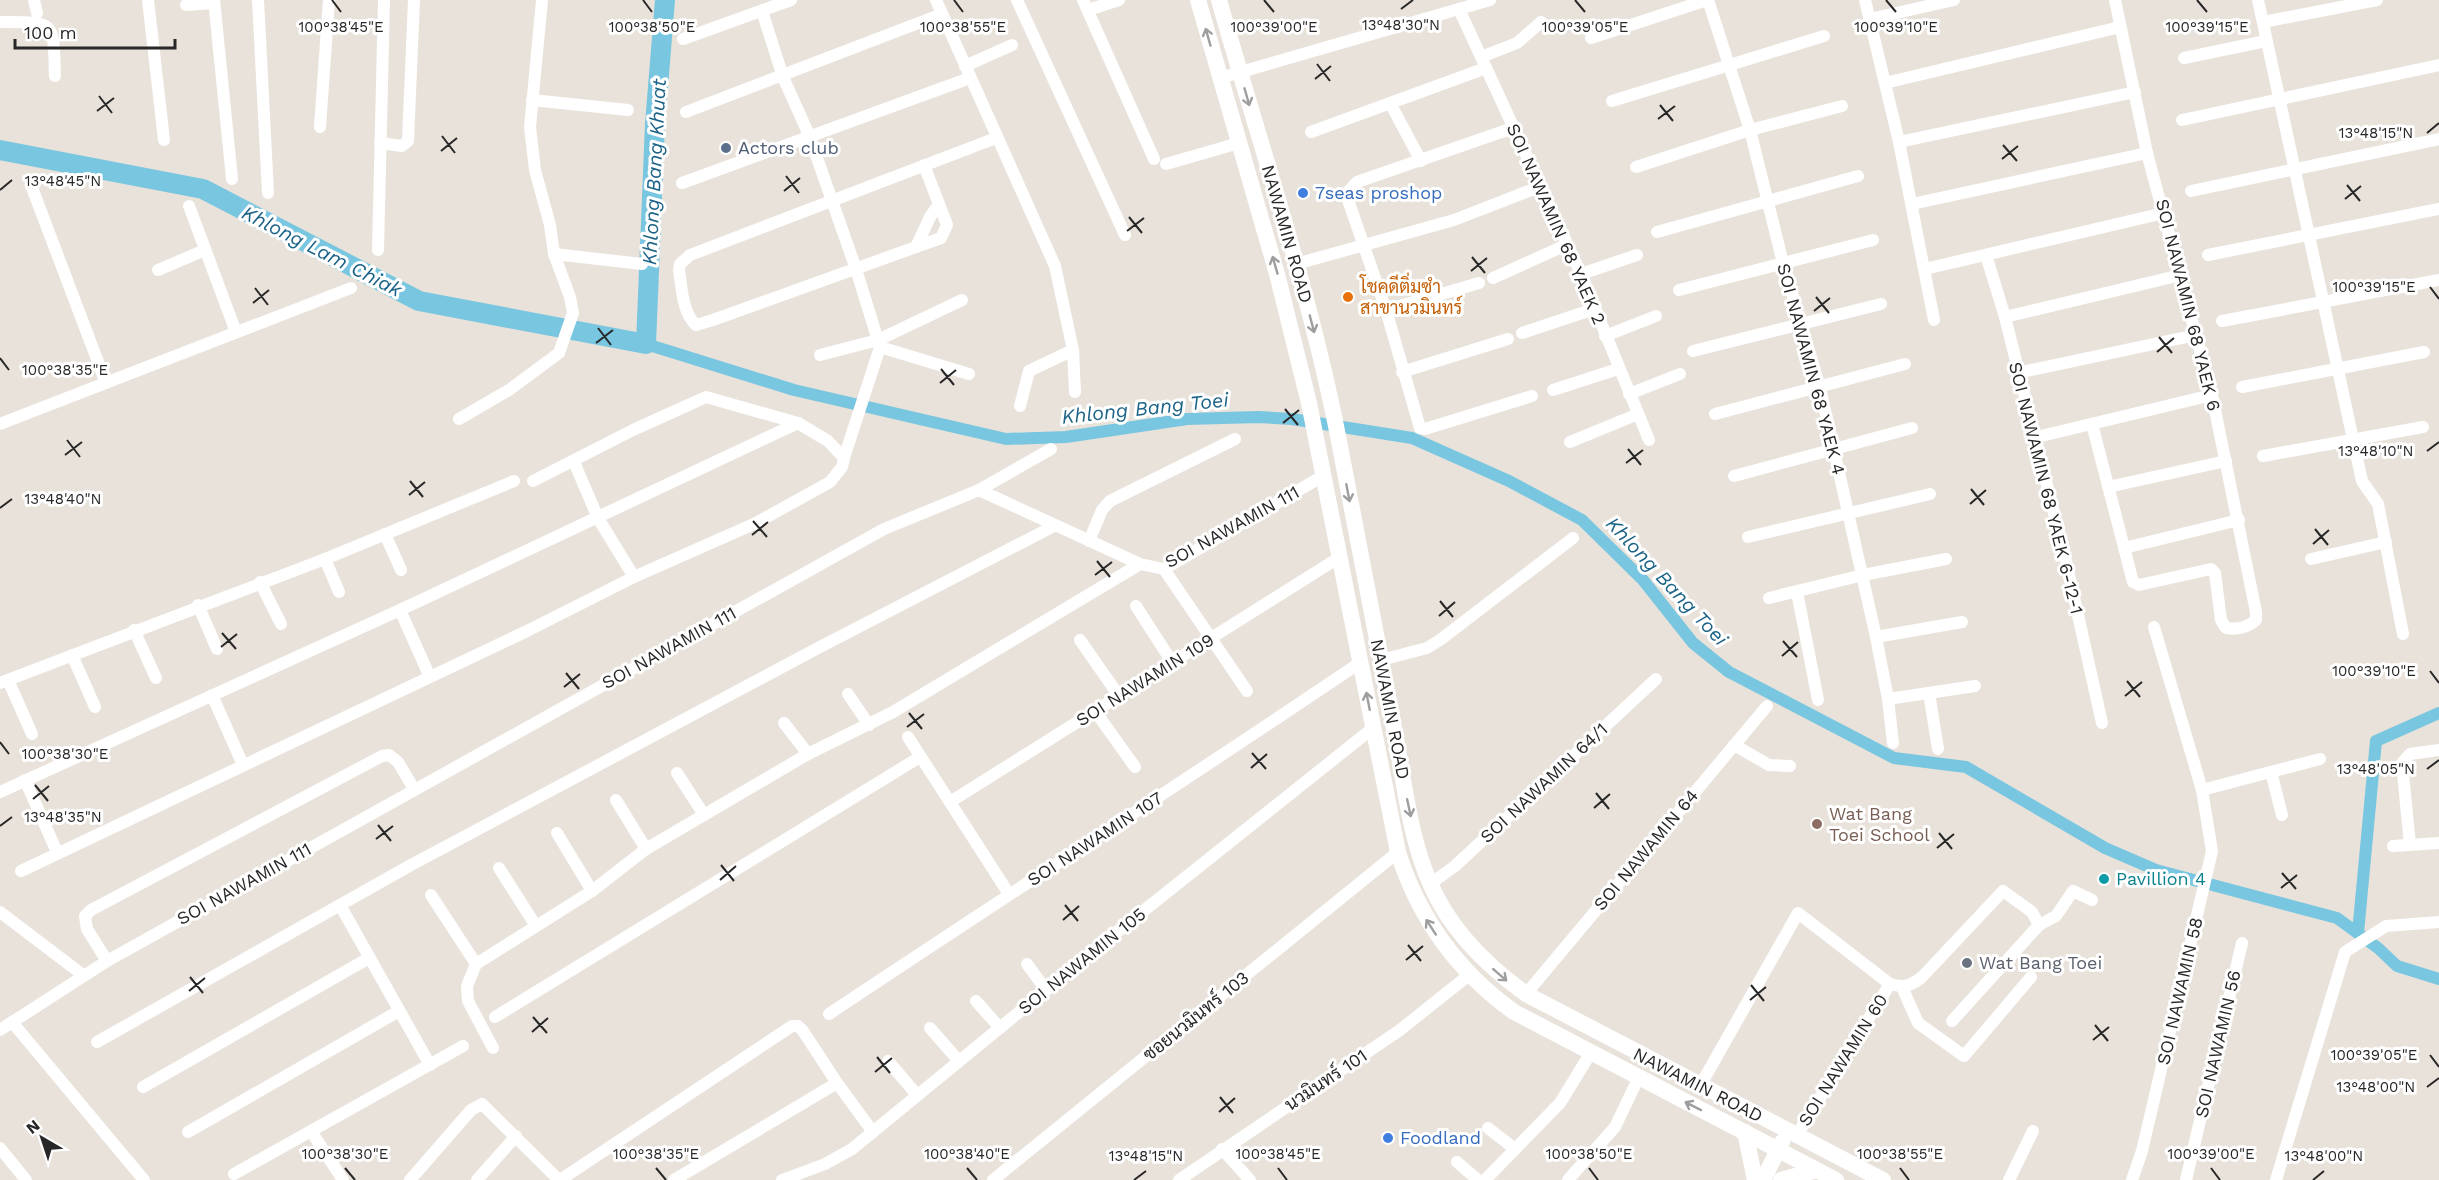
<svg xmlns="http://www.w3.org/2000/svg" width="2439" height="1180" font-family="'Work Sans',Sarabun,sans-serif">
	<rect width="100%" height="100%" fill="#e8e2da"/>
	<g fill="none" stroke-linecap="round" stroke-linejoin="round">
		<g stroke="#78c6e0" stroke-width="12">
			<path d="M646,344L794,390L1006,439L1066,437L1187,419L1259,417L1292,419L1412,438L1509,481L1582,520L1643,580L1693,643L1729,672L1894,758L1966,767L2105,848L2156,870L2337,918L2378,948L2397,966L2439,979"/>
			<path d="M2358,933L2376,741L2439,713"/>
		</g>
		<path stroke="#78c6e0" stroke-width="20" d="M0,150L203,189L419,301L646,344L655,124L665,0"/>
		<g stroke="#fff" stroke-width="12">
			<path d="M34,0L37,13"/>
			<path d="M148,0L164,140"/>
			<path d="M214,0L232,179"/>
			<path d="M258,0L268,193"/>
			<path d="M936,0L1055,266L1073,350L1075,392"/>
			<path d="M1017,0L1125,235"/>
			<path d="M1083,0L1154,159"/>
			<path d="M1708,0L1750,130L1783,263L1820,388L1876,637L1888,699L1893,743"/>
			<path d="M1865,0L1899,142L1934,320"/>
			<path d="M2258,0L2362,481L2378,504L2403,634"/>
			<path d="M186,5L214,3"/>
			<path d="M1459,9L1581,274L1649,440"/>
			<path d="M1088,10L1119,0"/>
			<path d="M762,11L783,77L809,135L856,269L880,347L844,458"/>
			<path d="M1870,19L1954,0"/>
			<path d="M0,22C57,22 53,20 55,76"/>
			<path d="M2263,22L2377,0"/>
			<path d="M1591,38L1707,0"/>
			<path d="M683,39L791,0"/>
			<path d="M1481,57L1517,43L1541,22"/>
			<path d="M2184,58L2266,41"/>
			<path d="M965,66L1012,45"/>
			<path d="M1220,78L1490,0"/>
			<path d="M1885,83L2120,27"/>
			<path d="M532,100L628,110"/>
			<path d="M1612,101L1824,36"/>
			<path d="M1390,103L1421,161"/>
			<path d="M686,112L942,14"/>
			<path d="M2182,120L2439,65"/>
			<path d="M320,127L329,0"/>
			<path d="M1513,128L1357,182L1346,194L1386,310L1420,428L1425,429L1532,396"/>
			<path d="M1311,132L1486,68"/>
			<path d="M1899,142L2135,92"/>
			<path d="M380,143L402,146L408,141L414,0"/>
			<path d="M1166,164L1239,143"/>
			<path d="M924,165L947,225L941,238L713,320L696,325C682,312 682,288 679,270L680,264L690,255L996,138"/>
			<path d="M1636,167L1750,130L1842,106"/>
			<path d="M682,183L970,78"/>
			<path d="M31,185L106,383"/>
			<path d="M2191,191L2439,139"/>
			<path d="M1912,204L2147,153"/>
			<path d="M189,206L236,332"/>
			<path d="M1657,232L1858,176"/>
			<path d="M916,247L930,217L939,204"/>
			<path d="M378,250L384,0"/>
			<path d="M554,254L642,264"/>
			<path d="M1986,255L2005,317L2066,561L2102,723"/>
			<path d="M2208,255L2439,209"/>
			<path d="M1296,264L1454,220L1539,187"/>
			<path d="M1925,269L2164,213"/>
			<path d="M158,270L205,250"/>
			<path d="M1581,274L1637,255"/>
			<path d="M1493,278L1566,245"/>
			<path d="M1679,290L1873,240"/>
			<path d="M1386,310L1479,283"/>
			<path d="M2005,317L2181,275"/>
			<path d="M2222,321L2439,280"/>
			<path d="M1522,333L1594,309"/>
			<path d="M1605,336L1656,316"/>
			<path d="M880,347L969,374"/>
			<path d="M1693,351L1881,304"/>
			<path d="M820,355L878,340L962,300"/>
			<path d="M1402,372L1508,339"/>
			<path d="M2017,373L2196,335"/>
			<path d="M2242,387L2424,352"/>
			<path d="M1553,390L1618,369"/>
			<path d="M1629,394L1680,374"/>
			<path d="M1020,406L1029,371L1073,350"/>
			<path d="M1715,414L1905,364"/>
			<path d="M459,419L509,390L559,353L573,313L570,297L554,254L550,225L535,170L530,127L542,0"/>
			<path d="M0,424L351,288"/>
			<path d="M2092,424L2133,582L2139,585L2211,569L2215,573L2221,620L2226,628C2238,630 2247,628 2256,620V612L2212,395L2147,153L2115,0"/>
			<path d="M2033,438L2212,395"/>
			<path d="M1570,442L1638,414"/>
			<path d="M2263,456L2423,427"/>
			<path d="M574,462L598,518L634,577"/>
			<path d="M1734,476L1912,428"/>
			<path d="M2108,487L2226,461"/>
			<path d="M979,490L1140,564L1164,569L1323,476"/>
			<path d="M385,534L401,570"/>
			<path d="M1748,537L1930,494"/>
			<path d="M1089,541L1102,510L1110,501L1235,439"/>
			<path d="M2124,548L2239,520"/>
			<path d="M325,559L339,592"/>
			<path d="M2311,559L2386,542"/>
			<path d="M1164,569L1247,691"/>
			<path d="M260,582L281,624"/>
			<path d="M1797,592L1818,700"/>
			<path d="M1769,598L1863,575L1946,559"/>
			<path d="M198,605L217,649"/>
			<path d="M1136,606L1172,662"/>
			<path d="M400,610L429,675"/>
			<path d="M134,630L156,678"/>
			<path d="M1876,637L1962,622"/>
			<path d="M1080,640L1119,696"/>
			<path d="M72,655L95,707"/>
			<path d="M1381,660L1427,648L1440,640L1573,538"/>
			<path d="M8,680L32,734"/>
			<path d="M0,683L325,559L514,481"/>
			<path d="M1929,693L1938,749"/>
			<path d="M848,694L869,725"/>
			<path d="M212,695L243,765"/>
			<path d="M1888,699L1975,686"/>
			<path d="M1095,711L1135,767"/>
			<path d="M784,723L808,754"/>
			<path d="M908,737L1009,894"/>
			<path d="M1734,745L1769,765L1790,766"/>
			<path d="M2271,772L2282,815"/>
			<path d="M677,773L704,815"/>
			<path d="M25,780L57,852"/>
			<path d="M2202,790L2320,759"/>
			<path d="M0,792L400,610L798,423"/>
			<path d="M616,800L646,849"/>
			<path d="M950,802L1340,557"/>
			<path d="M557,833L592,891"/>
			<path d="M2410,845L2402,763L2410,754L2439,750"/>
			<path d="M2393,846L2439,843"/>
			<path d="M499,868L536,926"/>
			<path d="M21,871L527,631L634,577L756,523L830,482L842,467L844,458L828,441L798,423L706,397L633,430L533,481"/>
			<path d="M1430,884L1455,866L1656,679"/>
			<path d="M431,895L476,964"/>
			<path d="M340,905L430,1065"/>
			<path d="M0,912L83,975"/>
			<path d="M2039,925L2056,916L2073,891L2092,900"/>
			<path d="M107,961L87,929L85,916L91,910L382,756L389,755L398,762L414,789"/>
			<path d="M1027,964L1046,990"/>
			<path d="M1902,987L1918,1023L1964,1056L2031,977"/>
			<path d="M1526,994L1767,706"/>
			<path d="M976,1001L1000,1028"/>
			<path d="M829,1014C1006,896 1185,781 1361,662"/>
			<path d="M495,1017L920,757"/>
			<path d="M12,1022L144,1180"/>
			<path d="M930,1028L959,1061"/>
			<path d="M0,1030L107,961L884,529L979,490L1051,449"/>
			<path d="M97,1042L411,865L818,648L1054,526"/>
			<path d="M493,1048L468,1001L467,986L476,964L592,891L646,849L808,754L893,712L1140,564"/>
			<path d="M888,1061L917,1095"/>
			<path d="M1700,1086L1798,913L1890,984C1904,988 1911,986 1922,977L2003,891L2032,912L2039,925L1952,1021"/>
			<path d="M143,1087L369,958"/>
			<path d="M1488,1128L1515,1149"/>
			<path d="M311,1131L343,1180"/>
			<path d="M188,1132L399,1011"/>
			<path d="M1797,1135L1890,984"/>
			<path d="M0,1148L26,1180"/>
			<path d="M1222,1149L1250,1180"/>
			<path d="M1457,1162L1478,1180"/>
			<path d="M234,1174L463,1046"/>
			<path d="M410,1180L471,1110L482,1104L559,1180"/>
			<path d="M477,1180L516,1136"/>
			<path d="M560,1180L792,1026H798L803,1031L837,1083L873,1132"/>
			<path d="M674,1180L837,1083"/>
			<path d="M782,1180L825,1164L852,1149L1107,940L1373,728"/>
			<path d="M993,1180L1398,852"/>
			<path d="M1179,1180L1400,1030L1469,975"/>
			<path d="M1485,1180L1560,1103L1590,1054"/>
			<path d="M1568,1180L1615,1127L1638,1079"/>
			<path d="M2009,1180L2033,1131"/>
			<path d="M2132,1180L2142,1151L2212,851L2202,790L2154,627"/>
			<path d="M2186,1180L2242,943"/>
			<path d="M2276,1180L2345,952L2386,926L2439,922"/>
		</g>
		<g stroke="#fff" stroke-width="16">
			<path d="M1198,0L1277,274L1309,403L1398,852C1419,919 1457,971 1514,1012L1836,1180"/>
			<path d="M1219,0C1260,145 1309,288 1338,436C1357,533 1375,631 1394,728C1404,779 1409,836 1430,883C1449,928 1487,966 1526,994L1883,1180"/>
			<path d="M1745,1132L1755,1180"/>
			<path d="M1763,1180L1782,1142"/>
			<path d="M1781,1180L1817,1170"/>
		</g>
	</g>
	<defs><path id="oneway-shaft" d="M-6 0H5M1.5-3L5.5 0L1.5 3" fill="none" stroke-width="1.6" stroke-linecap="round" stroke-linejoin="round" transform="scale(1.5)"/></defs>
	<g stroke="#9e9e9e">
		<use href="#oneway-shaft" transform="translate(1208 37) rotate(-106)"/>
		<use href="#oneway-shaft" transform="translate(1247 97) rotate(74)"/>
		<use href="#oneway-shaft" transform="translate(1275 265) rotate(-106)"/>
		<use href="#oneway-shaft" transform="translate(1312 324) rotate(75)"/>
		<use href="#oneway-shaft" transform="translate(1348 493) rotate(79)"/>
		<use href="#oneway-shaft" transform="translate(1368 701) rotate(-101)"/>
		<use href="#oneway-shaft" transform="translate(1409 808) rotate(78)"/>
		<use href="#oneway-shaft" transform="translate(1431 927) rotate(-123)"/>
		<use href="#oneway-shaft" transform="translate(1500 975) rotate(41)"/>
		<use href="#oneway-shaft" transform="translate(1693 1106) rotate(-153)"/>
	</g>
	<path fill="none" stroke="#272727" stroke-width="2" d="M332,0L341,12M643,0L652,12M954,0L963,12M1264,0L1274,12M1575,0L1585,12M1886,0L1896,12M2197,0L2207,12M1401,9L1413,0M1317,64L1330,81M1315,79L1331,66M99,96L112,113M1660,105L1673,121M97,111L114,98M1658,119L1675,106M2427,133L2439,123M442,136L455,153M2003,145L2017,161M441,151L457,138M2002,159L2018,146M786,176L799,193M2347,185L2360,201M0,190L12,180M784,191L800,178M2345,199L2361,186M1129,217L1142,233M1127,231L1144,218M1472,257L1485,273M1471,271L1487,258M2430,287L2439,299M255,288L268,305M1816,297L1829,313M253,303L269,290M1814,311L1830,298M598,328L611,345M2159,337L2172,353M596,343L613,330M2157,352L2174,338M0,358L9,370M941,369L954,385M940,383L956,370M1285,409L1298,425M1283,423L1299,410M67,440L80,457M1628,449L1641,465M2427,451L2439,442M65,455L82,442M1626,463L1643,450M410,481L423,497M1971,489L1984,505M409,495L425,482M1970,504L1986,490M0,508L12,499M753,521L767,537M2315,529L2328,545M752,535L768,522M2313,544L2329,530M1097,561L1110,577M1095,575L1112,562M1440,601L1453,617M1439,616L1455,602M222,633L236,649M1783,641L1797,657M221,647L237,634M1782,656L1798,642M2430,671L2439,683M566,673L579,689M2127,681L2140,697M564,687L580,674M2125,696L2142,682M909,713L922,729M907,727L924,714M0,742L9,754M1252,753L1266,769M1251,768L1267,754M2427,769L2439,760M35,785L48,801M1596,793L1609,809M33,799L49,786M1594,808L1610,794M378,825L391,841M0,826L12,817M1939,833L1952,849M376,839L393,826M1937,848L1954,834M721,865L734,881M2282,873L2296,889M720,880L736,866M2281,888L2297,875M1065,905L1078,921M1063,920L1079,906M1408,945L1421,961M1406,960L1423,946M190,977L203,993M1751,985L1764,1001M189,991L205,978M1750,1000L1766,987M533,1017L547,1033M2095,1025L2108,1041M532,1032L548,1018M2093,1040L2109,1027M2430,1055L2439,1067M877,1057L890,1073M875,1072L892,1058M2427,1087L2439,1078M1220,1097L1233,1113M1219,1112L1235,1098M345,1168L355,1180M656,1168L666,1180M967,1168L977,1180M1278,1168L1287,1180M1589,1168L1598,1180M1900,1168L1909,1180M2211,1168L2220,1180M1134,1180L1146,1171M2313,1180L2324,1171"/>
	<circle fill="#5c6f8a" stroke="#fff" stroke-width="2" cx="726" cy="148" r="6"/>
	<g fill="#3f7fe0" stroke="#fff" stroke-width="2">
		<circle cx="1303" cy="193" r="6"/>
		<circle cx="1388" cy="1138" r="6"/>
	</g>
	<circle fill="#e8710a" stroke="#fff" stroke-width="2" cx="1348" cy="297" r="6"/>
	<circle fill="#8d6e63" stroke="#fff" stroke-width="2" cx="1817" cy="824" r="6"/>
	<circle fill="#0f9aa8" stroke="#fff" stroke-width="2" cx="2104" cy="879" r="6"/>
	<circle fill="#6b7280" stroke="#fff" stroke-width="2" cx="1967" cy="963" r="6"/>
	<g text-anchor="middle" stroke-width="6" stroke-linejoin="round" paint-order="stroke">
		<g font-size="18" fill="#4e5e75" stroke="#fff" text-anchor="start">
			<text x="738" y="154">Actors club</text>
		</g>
		<g font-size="18" fill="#366cbe" stroke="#fff" text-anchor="start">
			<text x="1315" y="199">7seas proshop</text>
			<text x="1400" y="1144">Foodland</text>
		</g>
		<g font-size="18" fill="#272727" stroke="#fff">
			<text transform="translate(1556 224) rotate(66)" y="6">SOI NAWAMIN 68 YAEK 2</text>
			<text transform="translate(1287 234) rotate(74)" y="6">NAWAMIN ROAD</text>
			<text transform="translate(2188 305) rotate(76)" y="6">SOI NAWAMIN 68 YAEK 6</text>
			<text transform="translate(1811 369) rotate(75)" y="6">SOI NAWAMIN 68 YAEK 4</text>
			<text transform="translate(2046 488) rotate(76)" y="6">SOI NAWAMIN 68 YAEK 6-12-1</text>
			<text transform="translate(1232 527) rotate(-29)" y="6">SOI NAWAMIN 111</text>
			<text transform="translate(669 648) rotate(-29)" y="6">SOI NAWAMIN 111</text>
			<text transform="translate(1145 680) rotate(-32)" y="6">SOI NAWAMIN 109</text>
			<text transform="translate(1390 709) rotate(79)" y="6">NAWAMIN ROAD</text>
			<text transform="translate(1544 783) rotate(-43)" y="6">SOI NAWAMIN 64/1</text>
			<text transform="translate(1095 839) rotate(-33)" y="6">SOI NAWAMIN 107</text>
			<text transform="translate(1646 850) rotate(-50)" y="6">SOI NAWAMIN 64</text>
			<text transform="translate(244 884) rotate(-29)" y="6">SOI NAWAMIN 111</text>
			<text transform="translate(1082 961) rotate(-39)" y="6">SOI NAWAMIN 105</text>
			<text transform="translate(2180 991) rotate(-77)" y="6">SOI NAWAMIN 58</text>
			<text transform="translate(1196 1016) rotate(-39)" y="6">ซอยนวมินทร์ 103</text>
			<text transform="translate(2218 1044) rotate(-77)" y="6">SOI NAWAMIN 56</text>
			<text transform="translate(1843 1060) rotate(-58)" y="6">SOI NAWAMIN 60</text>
			<text transform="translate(1326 1080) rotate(-34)" y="6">นวมินทร์ 101</text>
			<text transform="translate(1698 1085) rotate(27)" y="6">NAWAMIN ROAD</text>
		</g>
		<g font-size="18" fill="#c56008" stroke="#fff" text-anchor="start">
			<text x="1360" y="293">โชคดีติ่มซำ<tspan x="1360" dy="21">สาขานวมินทร์</tspan></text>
		</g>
		<g font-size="18" fill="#785e54" stroke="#fff" text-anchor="start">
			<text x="1829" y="820">Wat Bang<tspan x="1829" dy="21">Toei School</tspan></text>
		</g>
		<g font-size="18" fill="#0d838f" stroke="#fff" text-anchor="start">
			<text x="2116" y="885">Pavillion 4</text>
		</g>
		<g font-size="18" fill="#5b616d" stroke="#fff" text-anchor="start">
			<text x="1979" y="969">Wat Bang Toei</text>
		</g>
		<g font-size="20" font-style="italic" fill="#1b6387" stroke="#fff">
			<text transform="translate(654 172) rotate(-87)" y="7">Khlong Bang Khuat</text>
			<text transform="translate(322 251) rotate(27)" y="7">Khlong Lam Chiak</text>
			<text transform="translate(1145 408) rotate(-6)" y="7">Khlong Bang Toei</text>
			<text transform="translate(1667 581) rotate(47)" y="7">Khlong Bang Toei</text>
		</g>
	</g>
	<g font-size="15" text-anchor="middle" fill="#272727" stroke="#fff" stroke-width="6" stroke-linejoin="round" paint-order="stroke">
		<text x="1401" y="30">13°48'30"N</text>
		<text x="341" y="32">100°38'45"E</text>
		<text x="652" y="32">100°38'50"E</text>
		<text x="963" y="32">100°38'55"E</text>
		<text x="1274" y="32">100°39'00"E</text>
		<text x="1585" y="32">100°39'05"E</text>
		<text x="1896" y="32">100°39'10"E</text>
		<text x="2207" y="32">100°39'15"E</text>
		<text x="2376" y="138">13°48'15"N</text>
		<text x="63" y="186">13°48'45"N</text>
		<text x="2374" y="292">100°39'15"E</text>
		<text x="65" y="375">100°38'35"E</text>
		<text x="2376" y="456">13°48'10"N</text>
		<text x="63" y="504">13°48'40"N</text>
		<text x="2374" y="676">100°39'10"E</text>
		<text x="65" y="759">100°38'30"E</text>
		<text x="2376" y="774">13°48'05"N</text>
		<text x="63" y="822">13°48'35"N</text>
		<text x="2374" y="1060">100°39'05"E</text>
		<text x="2376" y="1092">13°48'00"N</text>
		<text x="345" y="1159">100°38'30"E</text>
		<text x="656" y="1159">100°38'35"E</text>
		<text x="967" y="1159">100°38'40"E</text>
		<text x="1278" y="1159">100°38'45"E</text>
		<text x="1589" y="1159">100°38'50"E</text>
		<text x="1900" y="1159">100°38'55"E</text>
		<text x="2211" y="1159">100°39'00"E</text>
		<text x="1146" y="1161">13°48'15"N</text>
		<text x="2324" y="1161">13°48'00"N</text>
	</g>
	<g transform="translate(42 1138) rotate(321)" stroke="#ffffff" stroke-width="4.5" paint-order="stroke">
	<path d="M0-4.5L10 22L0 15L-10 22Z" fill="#272727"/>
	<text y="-9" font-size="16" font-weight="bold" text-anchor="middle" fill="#272727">N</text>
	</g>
	<path d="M15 39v9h160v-9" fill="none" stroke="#272727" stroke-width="3"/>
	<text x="24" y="39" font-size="18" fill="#272727" stroke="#ffffff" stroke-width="4.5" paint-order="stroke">100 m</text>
</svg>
